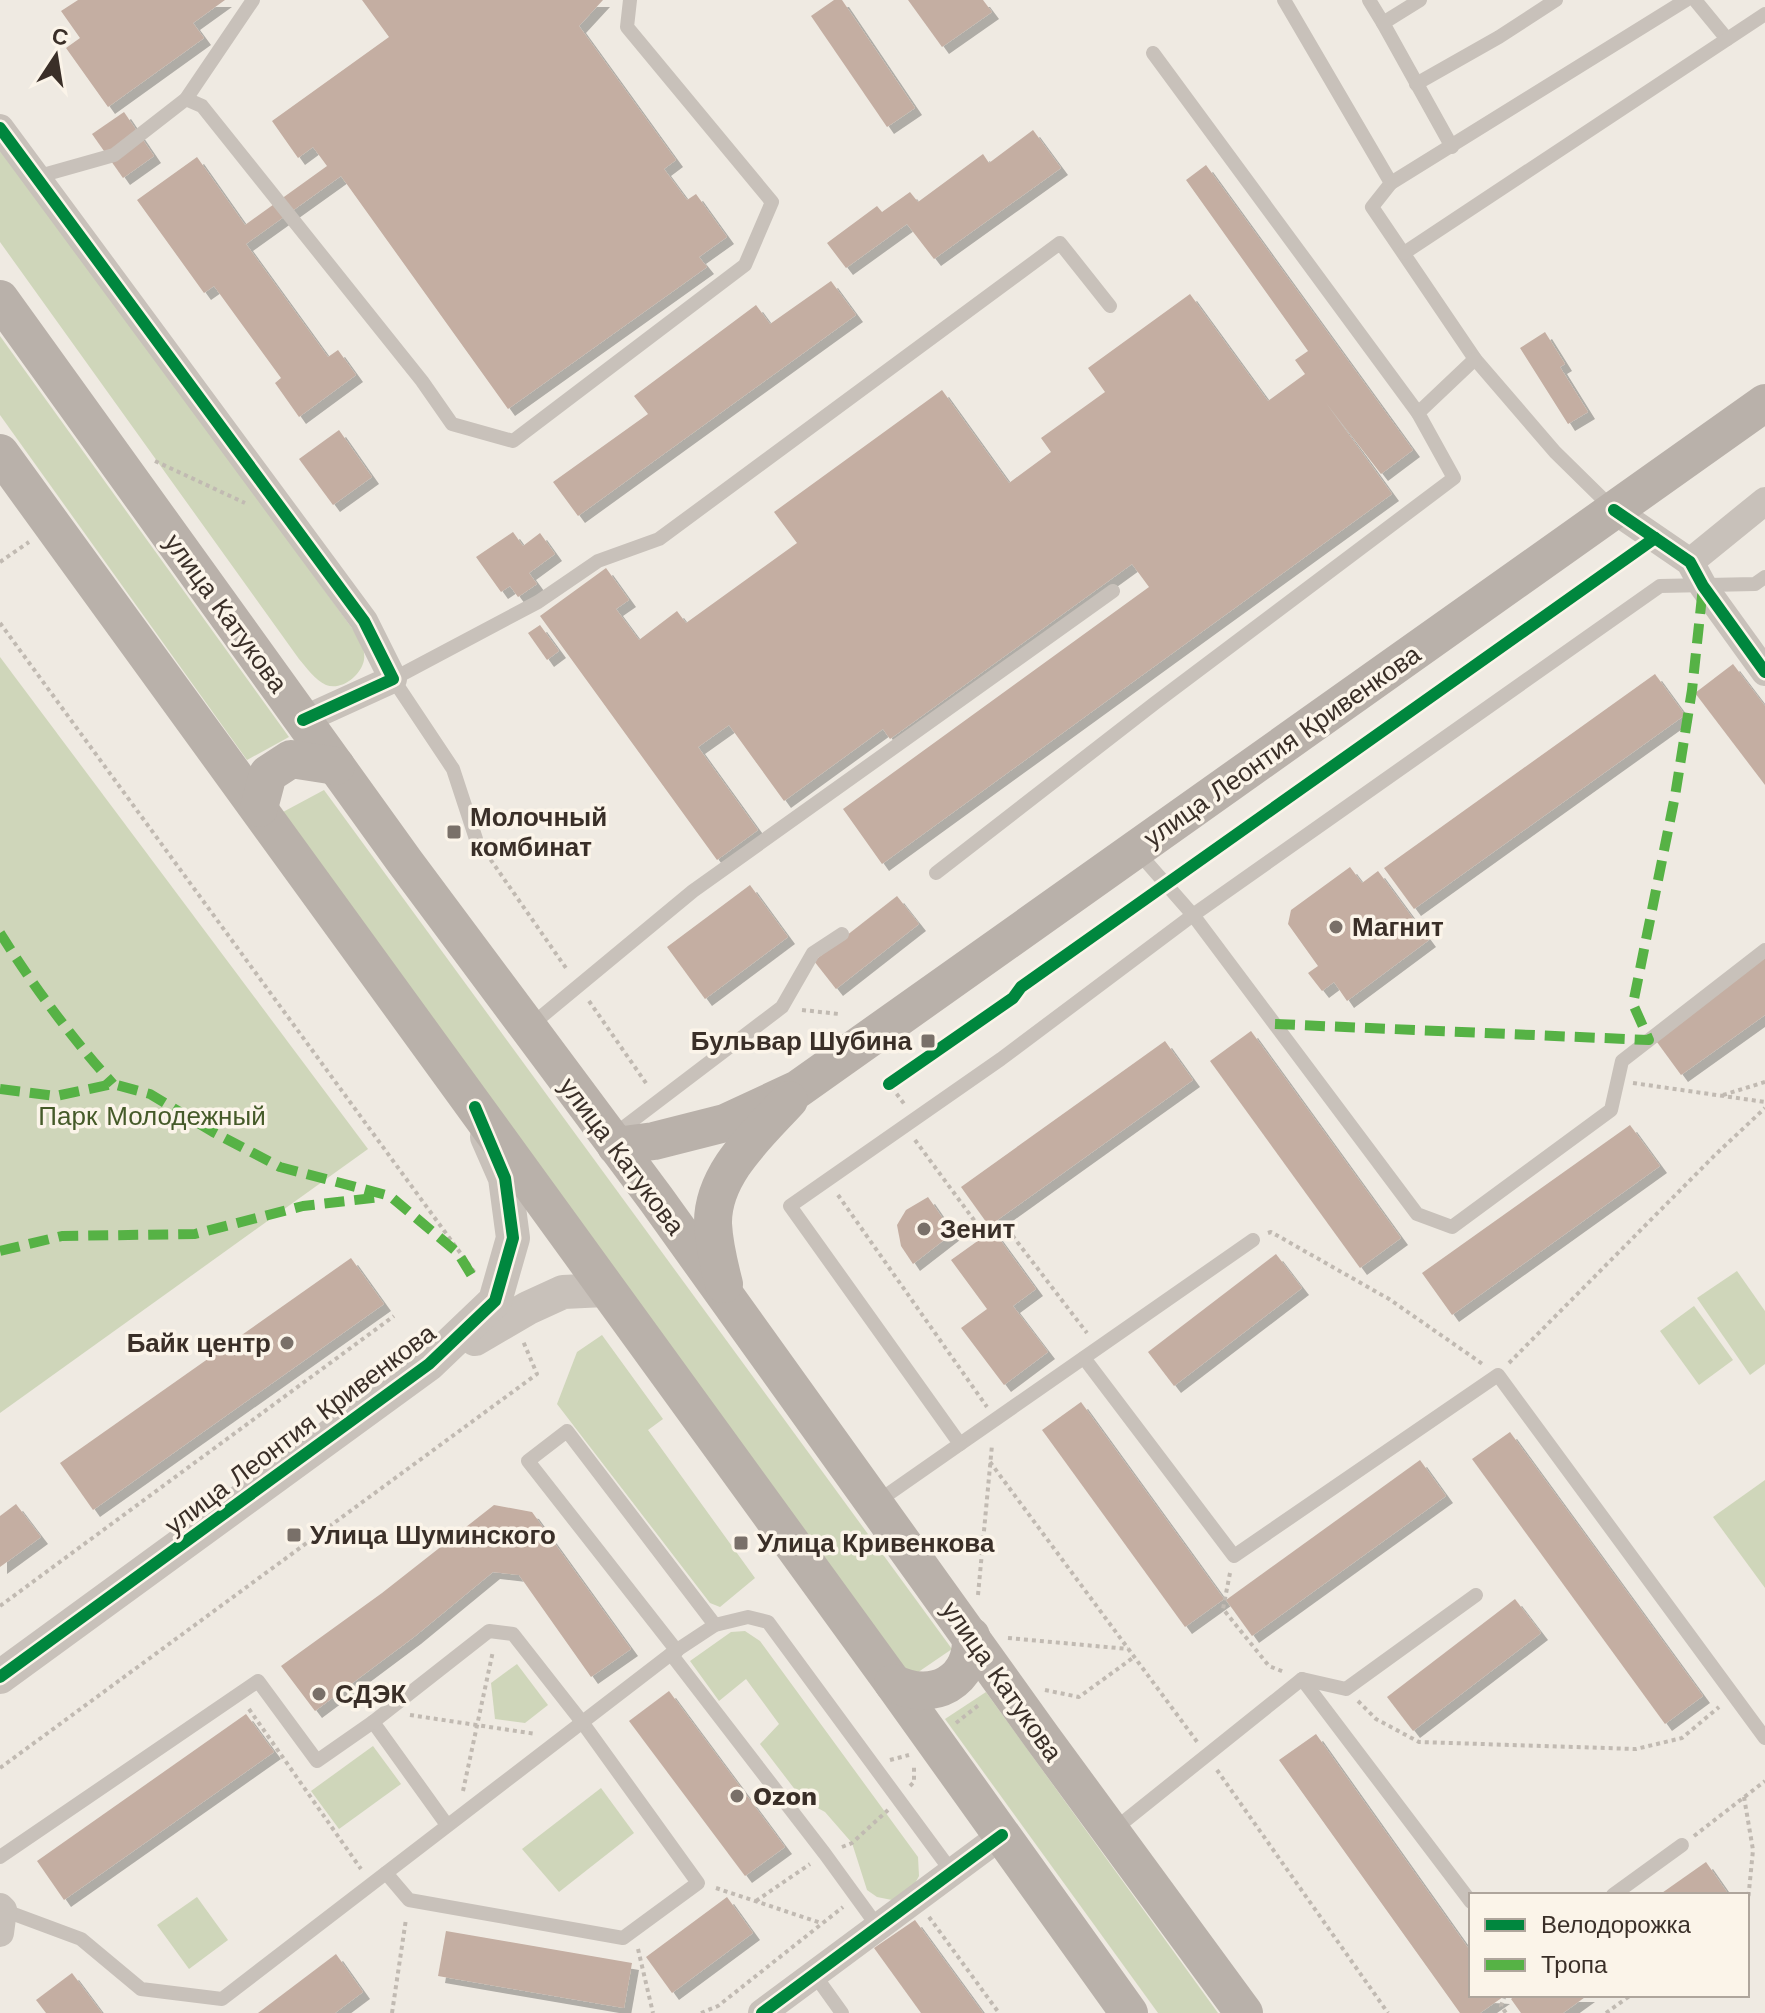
<svg xmlns="http://www.w3.org/2000/svg" width="1765" height="2013" font-family="'Work Sans',sans-serif">
	<defs>
		<filter id="shadow"><feDropShadow dx="7" dy="7" stdDeviation="0" flood-color="#0004"/></filter>
	</defs>
	<rect width="100%" height="100%" fill="#efeae2"/>
	<g fill="#cfd6ba">
		<path d="M0,142L362,642C363,648 365,654 364,660C361,676 341,691 326,685C315,680 306,667 299,659L0,242Z"/>
		<path d="M0,336L289,737L247,760L0,415Z"/>
		<path d="M0,657L368,1149L0,1413Z"/>
		<path d="M324,790L952,1649L911,1677L283,812Z"/>
		<path d="M1737,1271L1765,1311V1364L1750,1375L1697,1298Z"/>
		<path d="M1694,1306L1733,1360L1699,1385L1660,1331Z"/>
		<path d="M602,1335L663,1419L648,1430L755,1578L720,1607L710,1603L557,1404L577,1352Z"/>
		<path d="M1765,1480V1588L1713,1517Z"/>
		<path d="M745,1631L760,1641L918,1857L919,1876L913,1887L892,1900L877,1897L867,1890L852,1843L825,1812L803,1800L760,1744L779,1724L746,1679L719,1701L690,1661L731,1632Z"/>
		<path d="M517,1664L548,1705L525,1723L495,1719L491,1683Z"/>
		<path d="M986,1692L1218,2013H1158L945,1719Z"/>
		<path d="M373,1746L401,1784L339,1829L311,1791Z"/>
		<path d="M601,1788L634,1833L559,1892L522,1849Z"/>
		<path d="M197,1897L228,1940L189,1969L157,1925Z"/>
	</g>
	<g fill="#c4aea2" filter="url(#shadow)">
		<path d="M78,0H225L193,23L204,38L108,107L66,48L80,38L61,11Z"/>
		<path d="M362,0H603L579,26L676,160L664,169L687,200L696,194L727,237L699,257L707,267L508,409L341,176L246,244L328,357L338,350L356,375L299,417L275,383L281,378L214,286L204,293L137,200L197,157L245,225L327,166L313,147L298,158L272,121L389,37Z"/>
		<path d="M834,0H842L915,108L887,127L811,16Z"/>
		<path d="M908,0H983L992,12L942,47Z"/>
		<path d="M124,112L154,156L123,178L92,134Z"/>
		<path d="M1033,130L1061,168L934,259L907,224L846,268L827,243L877,206L882,212L910,192L918,202L983,154L989,163Z"/>
		<path d="M1206,165L1413,450L1381,474L1326,403L1392,494L882,864L843,809L1149,587L1132,564L890,739L883,729L784,801L729,725L698,747L758,830L717,860L540,616L606,568L629,600L616,609L639,640L677,611L686,623L797,543L774,512L942,390L1009,483L1051,452L1041,438L1105,392L1088,368L1190,294L1268,401L1305,374L1295,360L1308,351L1186,180Z"/>
		<path d="M831,281L856,315L578,516L553,482L648,414L634,396L756,305L770,324Z"/>
		<path d="M1545,332L1565,364L1560,367L1588,412L1568,424L1520,348Z"/>
		<path d="M339,430L372,477L333,505L299,459Z"/>
		<path d="M513,532L523,546L540,533L555,554L529,573L537,584L518,597L510,586L501,592L476,557Z"/>
		<path d="M540,625L559,651L547,660L528,633Z"/>
		<path d="M1733,664L1765,706V785L1695,693Z"/>
		<path d="M1655,674L1685,715L1414,909L1384,868Z"/>
		<path d="M1350,867L1362,883L1378,871L1429,940L1347,1001L1334,982L1322,991L1308,973L1318,966L1288,924L1291,910Z"/>
		<path d="M750,885L788,937L705,999L667,947Z"/>
		<path d="M897,896L919,924L836,989L814,961Z"/>
		<path d="M1765,958V1015L1681,1075L1654,1038Z"/>
		<path d="M1251,1031L1401,1238L1360,1268L1210,1061Z"/>
		<path d="M1165,1041L1193,1080L989,1226L961,1187Z"/>
		<path d="M1630,1125L1660,1166L1452,1315L1422,1273Z"/>
		<path d="M928,1197L953,1233L913,1264L901,1246L897,1225L906,1210Z"/>
		<path d="M993,1230L1036,1289L1013,1306L1048,1352L1004,1385L961,1328L987,1309L951,1260Z"/>
		<path d="M1276,1254L1302,1288L1174,1386L1148,1352Z"/>
		<path d="M351,1258L384,1304L93,1510L60,1463Z"/>
		<path d="M1081,1402L1224,1599L1185,1627L1042,1430Z"/>
		<path d="M1510,1432L1703,1696L1665,1724L1472,1459Z"/>
		<path d="M1420,1460L1446,1496L1252,1636L1226,1600Z"/>
		<path d="M16,1504L41,1537L0,1567V1516Z"/>
		<path d="M494,1505L532,1512L631,1649L591,1677L519,1575L493,1572L414,1637L315,1711L281,1666L382,1593Z"/>
		<path d="M1515,1599L1541,1633L1413,1731L1387,1697Z"/>
		<path d="M669,1691L785,1847L745,1876L629,1721Z"/>
		<path d="M246,1714L274,1752L64,1900L37,1861Z"/>
		<path d="M1316,1734L1471,1952V1995L1503,1997L1480,2013H1460L1279,1760Z"/>
		<path d="M1706,1862L1729,1895H1659Z"/>
		<path d="M727,1897L753,1933L672,1993L646,1957Z"/>
		<path d="M915,1920L983,2013H921L874,1948Z"/>
		<path d="M446,1931L632,1963L624,2008L438,1976Z"/>
		<path d="M336,1954L363,1992L335,2013H258Z"/>
		<path d="M72,1973L102,2013H46L36,2000Z"/>
		<path d="M1516,1995H1588L1563,2013H1521L1511,1999Z"/>
	</g>
	<g fill="none" stroke-linecap="round" stroke-linejoin="round">
		<g stroke="#c1bab2" stroke-width="4" stroke-dasharray="4 4" stroke-linecap="butt">
			<path d="M155,461L245,503"/>
			<path d="M0,562L29,542"/>
			<path d="M0,623L475,1273"/>
			<path d="M486,853L568,971"/>
			<path d="M589,1001L648,1086"/>
			<path d="M802,1010L839,1014"/>
			<path d="M887,1081L905,1105"/>
			<path d="M1633,1083L1765,1102"/>
			<path d="M1723,1095L1765,1082"/>
			<path d="M915,1140L982,1231L1002,1222L1087,1333"/>
			<path d="M838,1195L987,1407"/>
			<path d="M1268,1233L1271,1232L1389,1299L1484,1365"/>
			<path d="M1509,1363L1715,1155L1765,1108"/>
			<path d="M990,1462L1198,1743"/>
			<path d="M1230,1573L1223,1609L1269,1666L1284,1672"/>
			<path d="M978,1595L992,1445"/>
			<path d="M0,1606L394,1316"/>
			<path d="M1008,1638L1128,1649"/>
			<path d="M1045,1690L1079,1697L1134,1657"/>
			<path d="M1358,1701L1376,1719L1419,1742L1636,1749L1682,1738L1719,1707"/>
			<path d="M249,1709L361,1869"/>
			<path d="M410,1715L536,1734"/>
			<path d="M956,1723L980,1704"/>
			<path d="M890,1760L909,1755"/>
			<path d="M0,1768L537,1374L523,1341"/>
			<path d="M1217,1770L1388,2013"/>
			<path d="M910,1786L914,1782V1764"/>
			<path d="M463,1791L493,1651"/>
			<path d="M1744,1797L1753,1850L1747,1911"/>
			<path d="M1694,1836L1765,1781"/>
			<path d="M842,1847L852,1843L888,1810"/>
			<path d="M716,1888L821,1923"/>
			<path d="M756,1901L810,1864"/>
			<path d="M929,1917L999,2013"/>
			<path d="M638,1949L653,2013"/>
			<path d="M1505,1995L1501,2006L1506,2013"/>
			<path d="M392,2013L406,1919"/>
			<path d="M701,2013L718,2006L843,1907"/>
			<path d="M1606,2013L1631,1995"/>
		</g>
		<g stroke="#c8c1ba" stroke-width="14">
			<path d="M1284,0L1391,183L1372,207L1475,359L1555,452L1612,508"/>
			<path d="M1369,0L1383,23"/>
			<path d="M1420,0L1383,23L1452,147"/>
			<path d="M1695,0L1727,39"/>
			<path d="M1153,53L1418,413"/>
			<path d="M1416,84L1499,37L1556,0"/>
			<path d="M186,99L202,106L422,381L452,424L513,441L745,265L772,202L627,27L630,0"/>
			<path d="M36,177L114,155L186,99L253,0"/>
			<path d="M1391,183L1686,0"/>
			<path d="M1404,253L1765,14"/>
			<path d="M476,839L453,769L393,679L538,602L598,561L659,539L1060,243L1110,306"/>
			<path d="M1136,850L1193,915L1417,1214L1452,1227L1611,1110L1622,1061L1765,950"/>
			<path d="M936,873L1155,703L1454,478L1418,413L1475,359"/>
			<path d="M530,1026L693,891L1113,591"/>
			<path d="M611,1137L782,1007L813,953L842,934"/>
			<path d="M1084,1358L1234,1556L1498,1375L1765,1738"/>
			<path d="M960,1444L1253,1240"/>
			<path d="M874,1504L960,1444L790,1206L1001,1059L1193,915L1660,586L1755,584L1765,577"/>
			<path d="M677,1651L528,1461L567,1431L715,1625"/>
			<path d="M671,1654L825,1854L878,1927"/>
			<path d="M1302,1679L1471,1902"/>
			<path d="M373,1722L447,1825"/>
			<path d="M1111,1832L1302,1679L1346,1689L1476,1595"/>
			<path d="M0,1857L258,1681L317,1761L373,1722L489,1631L513,1634L582,1722L698,1883L623,1938L409,1900L386,1873"/>
			<path d="M1613,1895L1682,1845"/>
			<path d="M3,1910L81,1939L141,1989L222,1999L671,1654L715,1625L748,1617L768,1622L952,1872"/>
			<path d="M814,1974L842,2013"/>
		</g>
		<g stroke="#c8c1ba" stroke-width="28">
			<path d="M0,128L364,621L393,679L303,720"/>
			<path d="M1614,510L1690,562L1703,586L1765,672"/>
			<path d="M1690,562L1765,501"/>
			<path d="M0,1907L3,1910L0,1933"/>
			<path d="M762,2013L1002,1835"/>
		</g>
		<g stroke="#c8c1ba" stroke-width="34">
			<path d="M475,1339L528,1308L563,1292L605,1290"/>
			<path d="M0,1677L429,1364L495,1301L513,1238L505,1178L487,1137"/>
		</g>
		<g stroke="#b9b1aa" stroke-width="38">
			<path d="M0,299L405,862L656,1199L1041,1736L1244,2013"/>
			<path d="M0,453L893,1683L1129,2013"/>
			<path d="M259,808L268,774L291,759L336,766"/>
			<path d="M616,1146L654,1141L725,1123L798,1089L1765,403"/>
			<path d="M724,1284C719,1265 714,1244 713,1224C712,1174 758,1134 789,1100"/>
			<path d="M893,1683C933,1703 973,1682 971,1636"/>
		</g>
		<g stroke="#56b245" stroke-width="10" stroke-dasharray="20 10" stroke-linecap="butt">
			<path d="M0,933C34,987 71,1037 113,1084"/>
			<path d="M1275,1024L1649,1040L1633,1004L1675,796L1692,690L1703,587"/>
			<path d="M0,1089L56,1096L113,1084L150,1094L213,1132L280,1167L390,1196L458,1253L475,1281"/>
			<path d="M0,1251L62,1236L195,1234L303,1206L382,1197"/>
		</g>
		<g stroke="#fbf4e9" stroke-width="17">
			<g id="cycleway">
				<path d="M0,128L364,621L393,679L303,720"/>
				<path d="M1614,510L1690,562L1703,586L1765,672"/>
				<path d="M889,1084L1013,998L1021,987L1655,538"/>
				<path d="M0,1677L429,1364L495,1301L513,1238L505,1178L475,1107"/>
				<path d="M762,2013L1002,1835"/>
			</g>
		</g>
		<use href="#cycleway" stroke="#00873e" stroke-width="12"/>
	</g>
	<g fill="#797069" stroke="#fbf4e9" stroke-width="3">
		<rect x="446" y="824" width="16" height="16" rx="4"/>
		<circle cx="1336" cy="927" r="8"/>
		<rect x="920" y="1033" width="16" height="16" rx="4"/>
		<circle cx="924" cy="1229" r="8"/>
		<circle cx="287" cy="1343" r="8"/>
		<rect x="286" y="1527" width="16" height="16" rx="4"/>
		<rect x="733" y="1535" width="16" height="16" rx="4"/>
		<circle cx="319" cy="1694" r="8"/>
		<circle cx="737" cy="1796" r="8"/>
	</g>
	<g text-anchor="middle" stroke-width="7" stroke-linejoin="round" paint-order="stroke">
		<g font-size="26" fill="#3a2f28" stroke="#fbf4e9">
			<text transform="translate(226 613) rotate(54)" y="9">улица Катукова</text>
			<text transform="translate(1282 746) rotate(-35)" y="9">улица Леонтия Кривенкова</text>
			<text transform="translate(622 1156) rotate(53)" y="9">улица Катукова</text>
			<text transform="translate(300 1429) rotate(-37)" y="9">улица Леонтия Кривенкова</text>
			<text transform="translate(1002 1681) rotate(55)" y="9">улица Катукова</text>
		</g>
		<g font-size="26" font-weight="bold" fill="#3a2f28" stroke="#fbf4e9" text-anchor="start">
			<text x="470" y="826">Молочный<tspan x="470" dy="30">комбинат</tspan></text>
			<text x="1352" y="936">Магнит</text>
			<text x="912" y="1050" text-anchor="end">Бульвар Шубина</text>
			<text x="940" y="1238">Зенит</text>
			<text x="271" y="1352" text-anchor="end">Байк центр</text>
			<text x="310" y="1544">Улица Шуминского</text>
			<text x="757" y="1552">Улица Кривенкова</text>
			<text x="335" y="1703">СДЭК</text>
			<text x="753" y="1805">Ozon</text>
		</g>
		<g font-size="26" fill="#455a29" stroke="#fbf4e9">
			<text x="152" y="1125">Парк Молодежный</text>
		</g>
	</g>
	<rect x="1469" y="1893" width="280" height="104" fill="#fbf4e9" stroke="#aea59c" stroke-width="2"/>
	<rect x="1485" y="1919" width="40" height="12" fill="#00873e" stroke="#aea59c" stroke-width="2"/>
	<text x="1541" y="1933" font-size="24" fill="#3a2f28">Велодорожка</text>
	<rect x="1485" y="1959" width="40" height="12" fill="#56b245" stroke="#aea59c" stroke-width="2"/>
	<text x="1541" y="1973" font-size="24" fill="#3a2f28">Тропа</text>
	<g transform="translate(56 56) rotate(12)" stroke="#fbf4e9" stroke-width="6" paint-order="stroke">
	<path d="M0-6L14 30L0 20L-14 30Z" fill="#3a2f28"/>
	<text y="-12" font-size="22" font-weight="bold" text-anchor="middle" fill="#3a2f28">С</text>
	</g>
</svg>
